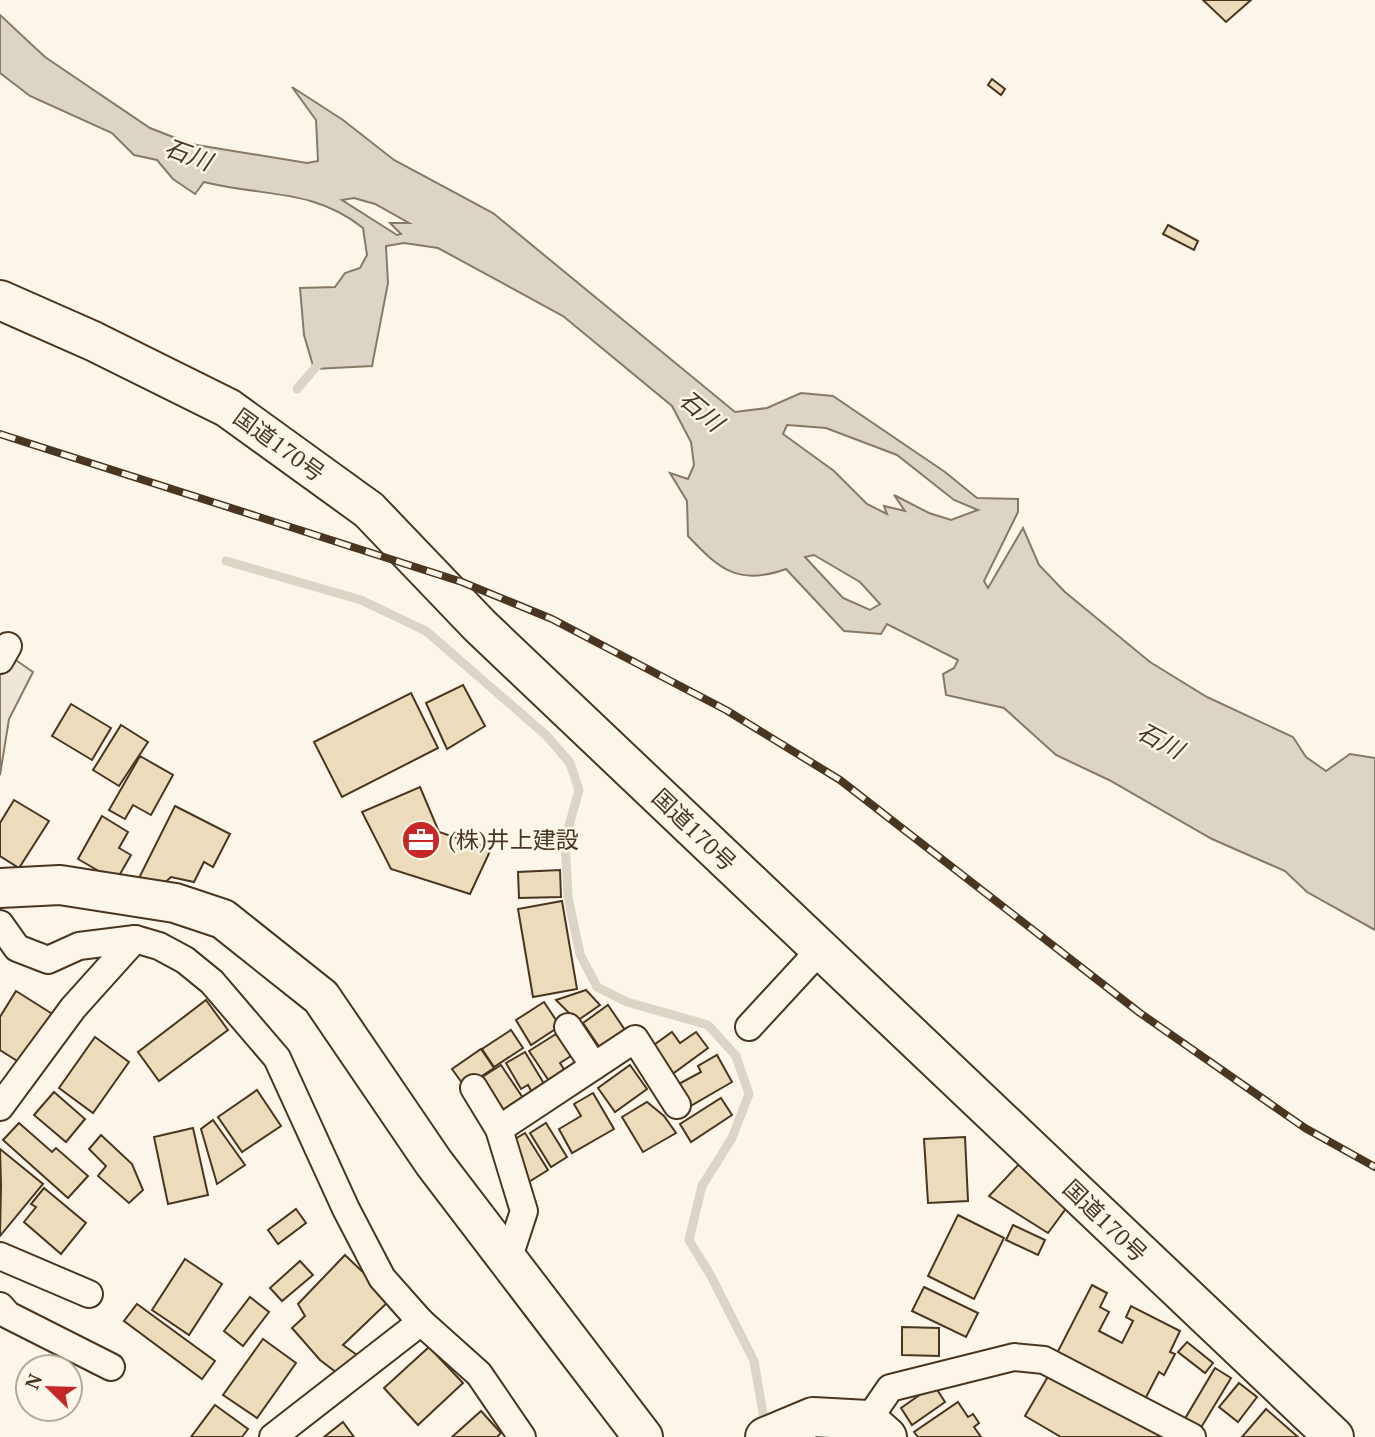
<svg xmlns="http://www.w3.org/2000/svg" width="1375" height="1437" font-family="'PT Serif','Noto Sans JP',serif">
	<rect width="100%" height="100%" fill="#fbf6e9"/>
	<path fill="#ede6d9" stroke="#887966" stroke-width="2" d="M7,654L33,672L9,719L0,775V665Z"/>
	<path fill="#dcd4c6" stroke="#887966" stroke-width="2" fill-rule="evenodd" d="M0,15L45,57L150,128L191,144L307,163L318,161L316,120L292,87L343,120L394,160L493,213L735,412L767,408L801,393L833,396L945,472L977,498L1018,499V512L984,581L988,588L1023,528L1039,565L1065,592L1150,662L1207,697L1293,737L1306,757L1326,771L1350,754L1375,758V930L1307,892L1285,871L1212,839L1109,780L1056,755L1004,708L946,695L943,674L954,668L958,660L887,624L881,634L844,631L786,569C739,586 720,570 688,536L687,501L670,473L688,479L694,465L691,442L672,406L563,316L438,248L404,243L386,246L388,283L372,366L314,369L304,335L300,288L335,287L345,273L360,268L367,255L363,228C313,188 263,197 204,182L195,194L173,179L157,160L134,155L112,133L30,96L0,73ZM354,198L375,204L409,223H390L401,234L397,235L342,200ZM787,425L826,428L897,455L954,500L978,510L951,520L929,513L894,495L905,511L884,506L887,514L867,504L834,471L783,434ZM814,555L860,582L880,604L870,610L843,598L805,557Z"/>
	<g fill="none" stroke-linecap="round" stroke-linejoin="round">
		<g stroke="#dcd4c6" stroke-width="9">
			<path d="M297,389L321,361"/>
			<path d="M226,561L361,600L426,631L547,736L570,763L579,790L565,840L568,897L580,954L597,987L627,1002L708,1025L736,1056L749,1094L732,1138L702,1186L689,1240L711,1276L754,1361L765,1425"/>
		</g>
	</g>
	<g fill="#ecdcbc" stroke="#4a3520" stroke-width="2">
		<path d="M1203,0H1251L1226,22Z"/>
		<path d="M992,79L1005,89L1001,95L988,85Z"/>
		<path d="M1168,225L1198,241L1194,250L1163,234Z"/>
		<path d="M463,685L485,726L447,749L426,703Z"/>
		<path d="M411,693L438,748L342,797L314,742Z"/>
		<path d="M71,704L111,728L92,760L52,736Z"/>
		<path d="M121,725L148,742L119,786L93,770Z"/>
		<path d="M140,756L173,775L151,815L133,805L125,819L109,810Z"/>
		<path d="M420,787L439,832L491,849L470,894L391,869L362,812Z"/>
		<path d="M14,800L49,821L19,868L0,856V823Z"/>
		<path d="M175,806L230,834L213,867L204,862L194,882L171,877L159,888L139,878Z"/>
		<path d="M102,816L128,832L119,848L131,855L116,881L78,859Z"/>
		<path d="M560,870L561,897L519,898L518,872Z"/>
		<path d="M562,901L577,989L533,997L518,909Z"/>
		<path d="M586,990L600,1005L577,1021L556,1000Z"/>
		<path d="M16,991L54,1015L22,1064L0,1050V1017Z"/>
		<path d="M206,1000L228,1030L159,1081L138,1052Z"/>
		<path d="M544,1002L560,1026L531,1045L516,1020Z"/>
		<path d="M608,1005L625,1030L600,1048L583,1023Z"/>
		<path d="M511,1030L523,1048L494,1067L482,1049Z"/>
		<path d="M672,1032L680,1043L696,1032L708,1048L671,1075L651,1047Z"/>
		<path d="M556,1034L571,1056L560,1063L569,1077L553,1087L529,1051Z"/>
		<path d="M95,1037L129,1062L93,1113L59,1088Z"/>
		<path d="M481,1049L494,1068L465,1087L452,1069Z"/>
		<path d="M525,1052L549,1092L536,1100L528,1085L521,1089L506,1063Z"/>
		<path d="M717,1055L732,1082L687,1108L675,1086L701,1072L698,1066Z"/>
		<path d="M501,1065L527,1104L506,1118L476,1081Z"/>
		<path d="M630,1065L647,1089L615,1112L598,1088Z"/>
		<path d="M257,1090L281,1126L242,1152L218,1117Z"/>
		<path d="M54,1092L85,1119L66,1142L34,1115Z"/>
		<path d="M593,1093L614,1129L572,1153L559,1129L581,1116L574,1104Z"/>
		<path d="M721,1098L732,1115L691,1142L680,1124Z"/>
		<path d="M647,1102L664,1116L676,1133L643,1152L622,1117Z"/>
		<path d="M213,1120L245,1165L217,1184L201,1129Z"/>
		<path d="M19,1123L52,1152L56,1148L88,1176L68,1198L3,1140Z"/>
		<path d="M546,1123L567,1157L551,1167L530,1133Z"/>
		<path d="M193,1128L208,1195L168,1204L154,1137Z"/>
		<path d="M525,1133L548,1170L527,1183L510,1142Z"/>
		<path d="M101,1135L132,1164L143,1190L129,1203L98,1176L106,1166L89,1149Z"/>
		<path d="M965,1137L968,1201L928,1203L924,1139Z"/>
		<path d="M0,1149L43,1184L0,1236L1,1185Z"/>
		<path d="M1020,1163L1067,1207L1048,1233L989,1196Z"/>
		<path d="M44,1188L86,1223L61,1254L24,1222L36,1207L31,1204Z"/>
		<path d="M296,1209L306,1223L278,1244L268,1230Z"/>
		<path d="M958,1215L1004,1238L974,1299L928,1276Z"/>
		<path d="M1013,1225L1045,1240L1038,1255L1006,1240Z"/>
		<path d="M345,1255L391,1299L343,1345L364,1360L341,1376L320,1360L292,1328L305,1316L298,1304Z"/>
		<path d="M185,1259L222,1284L189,1335L152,1310Z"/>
		<path d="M300,1261L313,1275L282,1301L270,1288Z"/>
		<path d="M1092,1285L1107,1293L1100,1307L1109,1312L1099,1331L1122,1343L1133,1321L1126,1317L1131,1306L1180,1331L1170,1352L1175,1354L1164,1375L1159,1372L1142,1405L1054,1359Z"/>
		<path d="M924,1287L978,1313L966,1337L912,1311Z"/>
		<path d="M250,1297L269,1312L243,1346L224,1331Z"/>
		<path d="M137,1304L215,1361L202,1379L124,1321Z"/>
		<path d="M902,1327L939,1328V1356L902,1355Z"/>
		<path d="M263,1339L296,1363L257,1418L223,1395Z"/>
		<path d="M1187,1342L1213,1363L1205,1373L1178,1352Z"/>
		<path d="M429,1347L463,1383L418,1425L384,1388Z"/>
		<path d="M1215,1368L1231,1378L1199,1431L1183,1422Z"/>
		<path d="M1050,1373L1163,1437H1061L1025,1416Z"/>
		<path d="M1239,1383L1257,1397L1238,1422L1219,1407Z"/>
		<path d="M934,1385L945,1402L912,1425L901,1408Z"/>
		<path d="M958,1402L968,1417L973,1414L979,1423L974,1427L981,1437H918L914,1432Z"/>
		<path d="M215,1405L248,1429L242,1437H191Z"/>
		<path d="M1266,1409L1298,1437H1242Z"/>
		<path d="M481,1411L501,1433L497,1437H452Z"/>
		<path d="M343,1422L354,1437H324Z"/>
	</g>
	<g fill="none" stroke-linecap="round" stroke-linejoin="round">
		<g stroke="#4a3520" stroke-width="30">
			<g id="street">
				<path d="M0,660L8,646"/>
				<path d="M0,924L17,948L48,960L79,946L135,939L159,946L185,960L212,982L277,1058L346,1209L382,1278L421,1322L479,1374L522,1437"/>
				<path d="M568,1027L594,1066"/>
				<path d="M749,1027L820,950"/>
				<path d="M474,1088L499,1129"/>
				<path d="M0,1107L73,1008L135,939"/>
				<path d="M0,1256L89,1294"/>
				<path d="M508,1260L524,1211L499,1129L635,1039L677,1105"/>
				<path d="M0,1306L8,1315L111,1367"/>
				<path d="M868,1420L890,1388L1014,1357L1044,1360L1192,1437"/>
				<path d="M273,1437L421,1322"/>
			</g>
		</g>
		<g stroke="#4a3520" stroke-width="42">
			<g id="secondary">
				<path d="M0,888L60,885L175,903L223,919L321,997L434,1163L643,1437"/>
				<path d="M765,1437L813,1417L868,1420L887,1437"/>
			</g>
		</g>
		<g stroke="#4a3520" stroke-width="42">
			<path id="highway" d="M0,300L93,341L228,408L369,510L480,626L1334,1437"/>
		</g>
		<use href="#street" stroke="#fbf6e9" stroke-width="26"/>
		<use href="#secondary" stroke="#fbf6e9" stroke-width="38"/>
		<use href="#highway" stroke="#fbf6e9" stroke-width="38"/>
		<g stroke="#4a3520" stroke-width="8">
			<path id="rail" d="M0,434L462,582L552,619L726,710L840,780L1140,1013L1305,1128L1375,1167"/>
		</g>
		<use href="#rail" stroke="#fbf6e9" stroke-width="5" stroke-dasharray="16" stroke-linecap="butt"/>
	</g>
	<defs>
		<g id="office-disc" transform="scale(2.0125)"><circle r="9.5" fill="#c62828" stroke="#fbf6e9"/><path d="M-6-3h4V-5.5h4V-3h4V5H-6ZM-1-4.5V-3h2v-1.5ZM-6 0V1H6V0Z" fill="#fff"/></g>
	</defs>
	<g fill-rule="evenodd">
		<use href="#office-disc" x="421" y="840"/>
	</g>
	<g text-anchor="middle" stroke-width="5" stroke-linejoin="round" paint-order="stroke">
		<g font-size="23" fill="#4a3520" stroke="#fbf6e9">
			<text transform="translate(279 445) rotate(36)" y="8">国道170号</text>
			<text transform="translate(694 830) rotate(44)" y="8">国道170号</text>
			<text transform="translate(1105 1221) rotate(44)" y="8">国道170号</text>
		</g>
		<g font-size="23" fill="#4a3520" stroke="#fbf6e9" text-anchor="start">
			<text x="448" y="848">(株)井上建設</text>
		</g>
		<g font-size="24" font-style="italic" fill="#4a3520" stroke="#fbf6e9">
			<text transform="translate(188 155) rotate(20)" y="8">石川</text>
			<text transform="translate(701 411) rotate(40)" y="8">石川</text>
			<text transform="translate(1160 741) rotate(28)" y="8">石川</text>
		</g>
	</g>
	<g transform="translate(49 1388) rotate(293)"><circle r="33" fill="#fbf6e9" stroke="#b4a999" stroke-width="2"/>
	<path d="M0-5L12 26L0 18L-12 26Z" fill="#c62828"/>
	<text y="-10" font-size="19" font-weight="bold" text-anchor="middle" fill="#4a3520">N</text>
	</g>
</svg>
